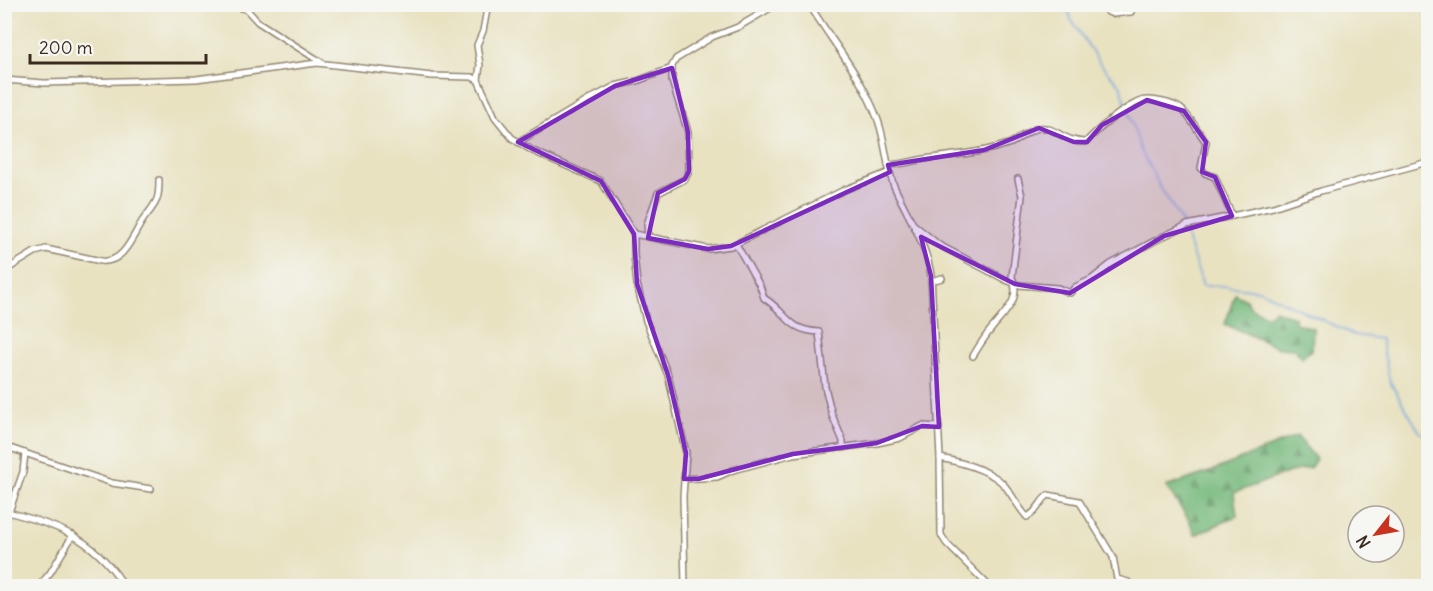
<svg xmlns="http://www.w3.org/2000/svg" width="1433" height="591" font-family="Delius,sans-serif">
	<defs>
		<pattern id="forest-firs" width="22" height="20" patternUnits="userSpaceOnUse" patternTransform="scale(1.5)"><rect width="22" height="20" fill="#75b87a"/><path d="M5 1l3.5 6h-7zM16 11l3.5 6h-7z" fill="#619663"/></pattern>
	</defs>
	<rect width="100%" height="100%" fill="#f6f6f2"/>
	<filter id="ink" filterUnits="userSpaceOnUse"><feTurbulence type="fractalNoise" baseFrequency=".0167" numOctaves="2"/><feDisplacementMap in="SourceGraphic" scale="12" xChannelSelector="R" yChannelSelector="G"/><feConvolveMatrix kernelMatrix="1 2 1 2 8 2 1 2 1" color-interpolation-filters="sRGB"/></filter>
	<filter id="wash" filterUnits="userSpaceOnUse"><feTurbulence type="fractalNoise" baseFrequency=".008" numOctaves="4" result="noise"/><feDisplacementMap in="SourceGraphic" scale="24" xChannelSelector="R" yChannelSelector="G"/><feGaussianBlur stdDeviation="1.35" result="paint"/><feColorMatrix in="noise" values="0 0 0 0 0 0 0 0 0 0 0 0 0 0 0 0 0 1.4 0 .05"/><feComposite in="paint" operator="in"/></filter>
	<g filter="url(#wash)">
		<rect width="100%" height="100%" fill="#e8e2c1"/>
		<g fill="url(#forest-firs)" stroke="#58714c" stroke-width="1.5">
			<path d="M1235,294L1246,300L1251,308L1268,316L1274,310L1294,317L1295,323L1313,328L1312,349L1302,358L1295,349L1279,348L1225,324Z"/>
			<path d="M1297,436L1316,459L1310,468L1290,472L1234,493L1237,516L1195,535L1189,520L1166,487L1212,471Z"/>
		</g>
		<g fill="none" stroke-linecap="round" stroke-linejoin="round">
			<g stroke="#70a3dc" stroke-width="1.5">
				<path d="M1068,4L1070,18L1101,65L1121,86L1126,106"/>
				<path d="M1128,110L1141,151L1160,187L1183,224"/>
				<path d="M1184,229L1203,286H1224L1259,290L1354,335L1381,339L1390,382L1419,431L1428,438"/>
			</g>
		</g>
	</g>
	<g filter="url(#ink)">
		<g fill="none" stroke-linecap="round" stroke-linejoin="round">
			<g stroke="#928670" stroke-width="8">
				<g id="minor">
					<path d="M232,4L247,10L258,22L321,62"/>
					<path d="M809,4C832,42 860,74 876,115C886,138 885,163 894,186C907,215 927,244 931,276L940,458L941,535L947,544L989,586"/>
					<path d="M1108,4V12L1113,14L1131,12L1133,4"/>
					<path d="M4,80L44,83L196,79L317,63L432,76L472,77L478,80L495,117L512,138L533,151L601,181L634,234L708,249L731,246L844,190L890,172"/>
					<path d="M478,80L480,65L477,45L483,31L488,4"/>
					<path d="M518,142L594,97L615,86L637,81L672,68"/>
					<path d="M888,165C901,165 912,161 924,159C953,155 983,153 1011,143C1020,139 1029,129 1039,128C1053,125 1065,143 1086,142C1098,129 1124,107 1141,101C1151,98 1173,103 1181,109C1187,113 1201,135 1206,142L1201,168L1205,173L1215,177L1232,216L1273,207L1321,191L1428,162"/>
					<path d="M913,224L939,245L1006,280L1019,285L1058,288L1070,293L1075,287L1092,279L1111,264L1164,236L1187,225L1232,216"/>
					<path d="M634,234V255L637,284L646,321L668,375L686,453L683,496L685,586"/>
					<path d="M648,237L647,224L658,193L685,179L689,171L688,132L672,81V66L676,59L712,37L738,27L777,4"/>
					<path d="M736,244L760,286L764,298C788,313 786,330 819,332L825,387L832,415L843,441V448"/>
					<path d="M4,271L35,252L46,249L101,261C124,264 133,235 143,220C148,213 154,207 157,199C159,194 159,186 159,180"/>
					<path d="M931,281L942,278"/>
					<path d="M973,356C979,346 985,336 993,327C1005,312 1022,299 1012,277L1022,196L1018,179"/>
					<path d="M4,446L112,483L151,489"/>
					<path d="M940,458C960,462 992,470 1005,486C1013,496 1018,507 1027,517C1039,511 1038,503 1048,495L1079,501L1113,557L1117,579L1128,582"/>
					<path d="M684,479L717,477L733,470L793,454L877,443L900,438L922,426L939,427"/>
					<path d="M4,511C54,524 91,536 121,581L119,586"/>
					<path d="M9,512L23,472L25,453"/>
					<path d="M39,586L50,573L73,535"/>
				</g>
			</g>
			<use href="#minor" stroke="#fff" stroke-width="5"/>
		</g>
	</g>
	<path fill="#7b2cbf" fill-opacity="0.2" stroke="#7b2cbf" stroke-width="4.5" stroke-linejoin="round" d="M672,68L688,132L689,171L685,179L658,193L648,238L708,249L731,246L890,172L888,165L984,150L1039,128L1074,142H1087L1102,125L1147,100L1184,111L1206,142L1202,172L1215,177L1232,216L1164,236L1070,293L1015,284L921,237L931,276L939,427L922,426L877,443L793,454L698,479H684L686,453L668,375L637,284L634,234L601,181L518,142L615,86Z"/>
	<rect width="1433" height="591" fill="none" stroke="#f6f6f2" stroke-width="24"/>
	<g transform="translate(1376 534) rotate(239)"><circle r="28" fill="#f6f6f2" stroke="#aba49d" stroke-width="1.5"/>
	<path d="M0-4.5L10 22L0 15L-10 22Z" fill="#c8321e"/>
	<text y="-9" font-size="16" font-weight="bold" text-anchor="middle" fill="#3b2a1e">N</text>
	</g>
	<path d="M30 54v9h176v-9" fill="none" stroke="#3b2a1e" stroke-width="3"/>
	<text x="39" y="54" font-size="18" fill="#3b2a1e" stroke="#f6f6f2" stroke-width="4.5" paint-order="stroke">200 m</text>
</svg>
